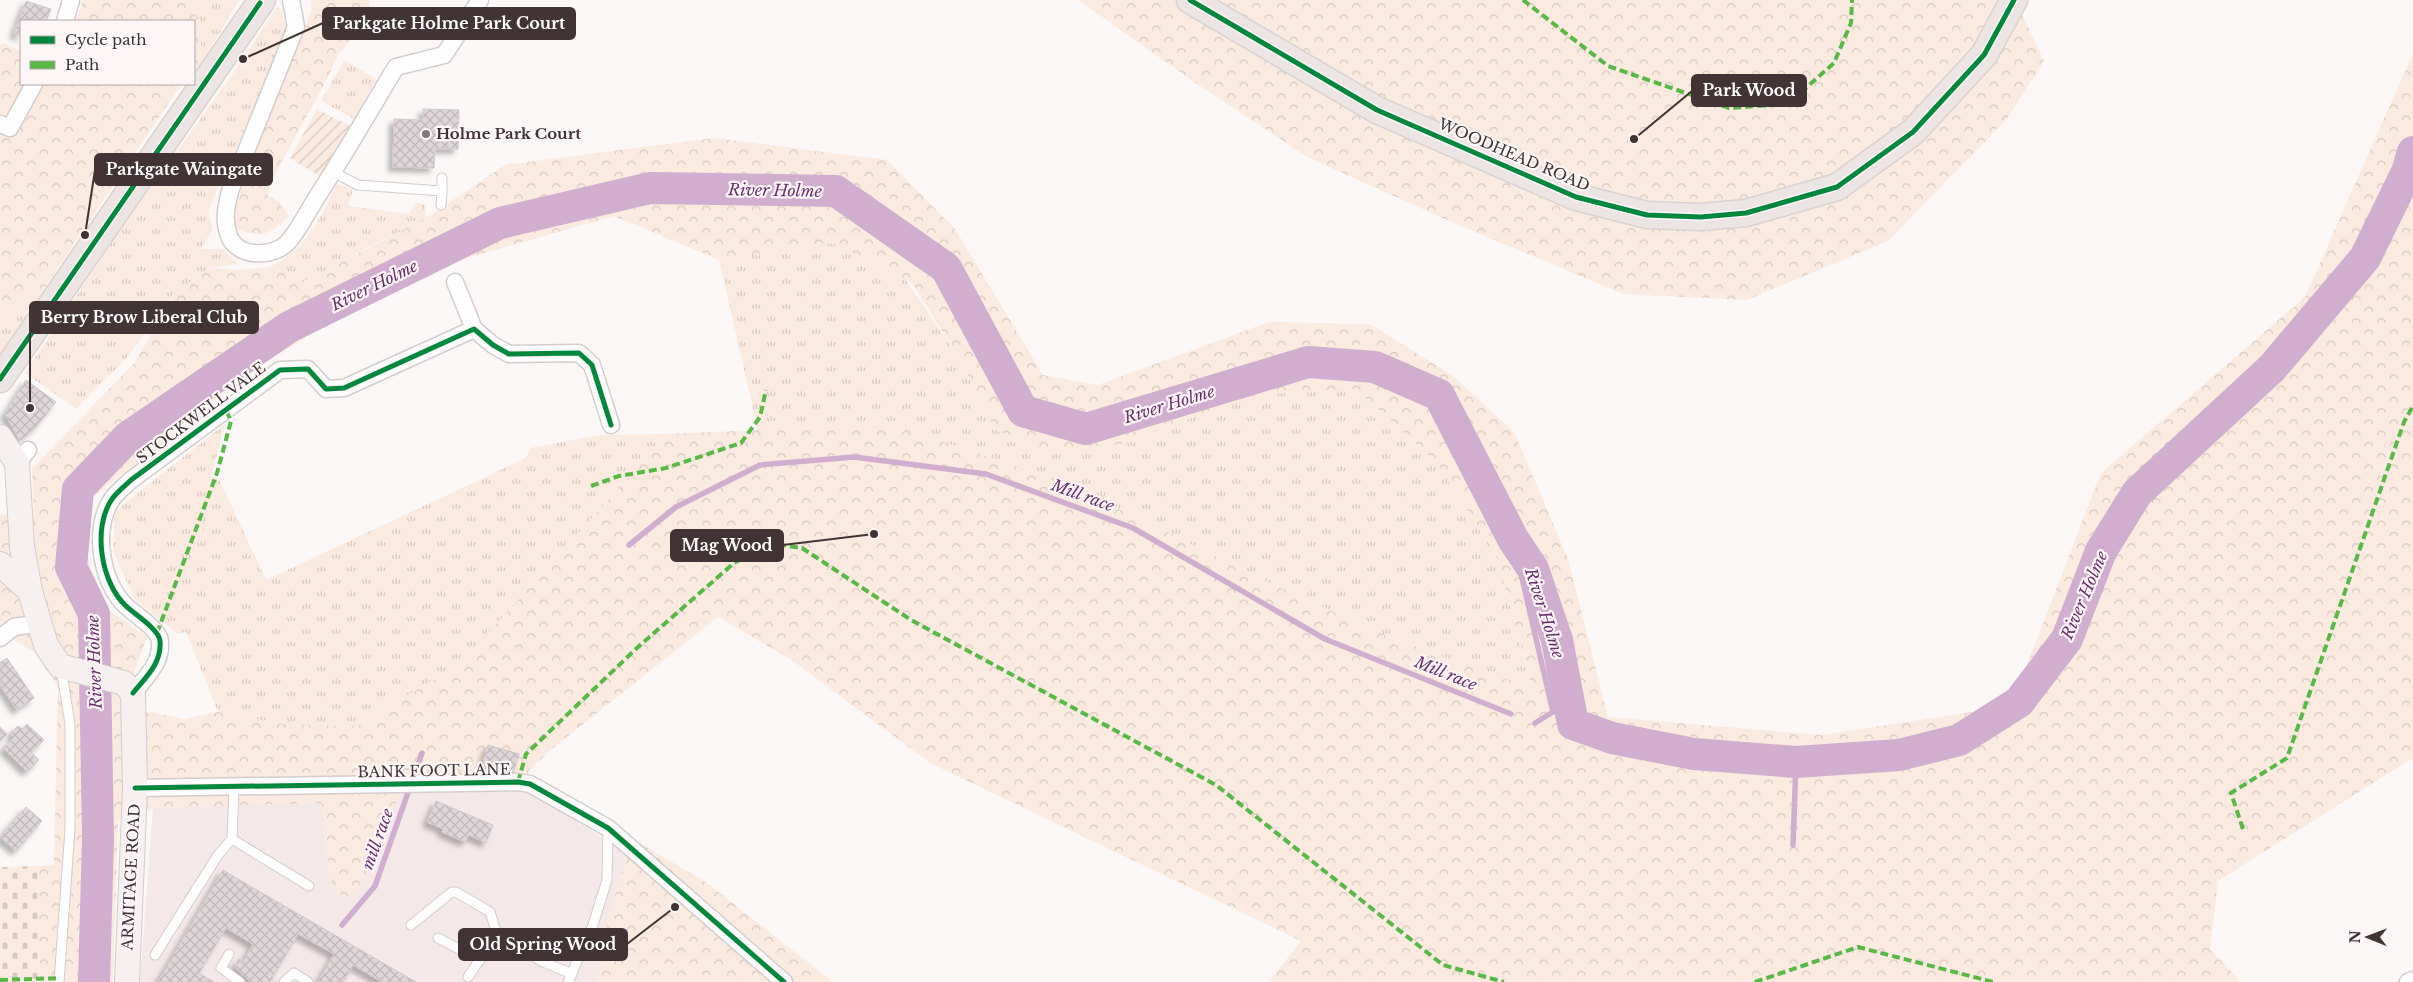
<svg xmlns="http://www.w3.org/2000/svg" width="2413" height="982" font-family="'Libre Baskerville',serif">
	<defs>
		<pattern id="grass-tufts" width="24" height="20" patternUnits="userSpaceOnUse" patternTransform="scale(1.25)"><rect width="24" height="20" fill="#fbeadf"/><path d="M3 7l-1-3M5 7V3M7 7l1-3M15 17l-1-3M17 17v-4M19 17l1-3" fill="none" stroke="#d8c9c0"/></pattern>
		<pattern id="forest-crowns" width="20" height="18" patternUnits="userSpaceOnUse" patternTransform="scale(1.25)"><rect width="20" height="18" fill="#fbeadf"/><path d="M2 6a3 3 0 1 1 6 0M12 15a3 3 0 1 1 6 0" fill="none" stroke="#d8c9c0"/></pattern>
		<pattern id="cemetery-stones" width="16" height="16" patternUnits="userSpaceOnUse" patternTransform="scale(1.25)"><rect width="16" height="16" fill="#fbeadf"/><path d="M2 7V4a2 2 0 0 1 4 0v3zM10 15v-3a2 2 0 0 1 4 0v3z" fill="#d8c9c0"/></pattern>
		<pattern id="garden-furrows" width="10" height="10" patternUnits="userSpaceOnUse" patternTransform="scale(1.25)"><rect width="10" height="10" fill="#fbeadf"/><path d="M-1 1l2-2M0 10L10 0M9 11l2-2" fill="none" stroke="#d8c9c0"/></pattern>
		<pattern id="building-cross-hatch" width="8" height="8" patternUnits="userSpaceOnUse" patternTransform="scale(1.25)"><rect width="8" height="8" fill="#ded6d9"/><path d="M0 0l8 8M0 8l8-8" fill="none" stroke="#c0b8bb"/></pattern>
		<filter id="shadow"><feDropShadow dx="-4.5" dy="4.5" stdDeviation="2.5" flood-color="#0004"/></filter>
	</defs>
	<rect width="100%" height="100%" fill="#fbf7f7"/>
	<path fill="#f5e8e9" d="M526,790L627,853L605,932L598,982H140L153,808L321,803L332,891L400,793Z"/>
	<g fill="url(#grass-tufts)">
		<path d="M198,0H239L200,66L202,23L193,12Z"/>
		<path d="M278,6L287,26L281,48L208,211L213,229L201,249H223L238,264L209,268L175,293L126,359L76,409L25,373L118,233L232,75Z"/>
		<path d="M344,60L376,79L354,119L321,101Z"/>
		<path d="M337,184L353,189L348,206L409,214L416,202L425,205L426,218L417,225L379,241L303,283L269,267C308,248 319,220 337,184Z"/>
		<path d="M833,243L905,279L959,358L995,430L1119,445L1252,395L1356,389L1435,461L1496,554L1533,691L1390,637L1278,587L1065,482L888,424L758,430L719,260Z"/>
		<path d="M43,290L0,357V311L6,312L22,298Z"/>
		<path d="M225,424L211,476L220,481L266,580L526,458L530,448L600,435L668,434L462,662L358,726L282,724L218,712L186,632L178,634L135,600L113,551L115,511Z"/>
	</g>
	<g fill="url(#forest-crowns)" fill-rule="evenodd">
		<path d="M83,0H198L193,12L202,23L200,66L194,73V21H76Z"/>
		<path d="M311,0H369L370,19L338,55L328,77L279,167L267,195L279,202L289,216C267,236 265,238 235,229L231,212L244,184L247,162L305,29L312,8Z"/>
		<path d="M1078,0H2015L2044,61L2006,120L1888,241L1747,300L1623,294L1454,223L1309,158L1197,84Z"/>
		<path d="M3,43L21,51V84H184L176,92L43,290L22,298L6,312L0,311V45Z"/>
		<path d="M2413,53V758L2218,881L2210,949L2241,982H1269L1301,941L930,763L793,661L718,617L553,748L529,770L526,790L400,793L355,900L332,891L321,803L153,808L118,822L113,982H39L37,866L54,865L58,686L33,651L0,632V514L34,517L32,469L135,362L175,293L209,268L240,270L269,267L303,282L426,218L505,165L714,138L887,160L955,229L1043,375L1098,385L1269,322L1370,324L1453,376L1514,432L1568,559L1608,717L1821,735L2011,706L2101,473L2305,297ZM614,216L719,260L833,243L912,283L959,358L995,430L1046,449L1119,445L1252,395L1356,389L1435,461L1496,554L1533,690L1390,637L1278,587L1065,482L888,424L668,434L462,662L358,726L282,724L218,712L184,719L122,706L147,637L106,608L86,553L91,499L245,375L315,332L464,259Z"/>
		<path d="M631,838L706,882L833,982H598L605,932Z"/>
	</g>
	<path fill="url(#cemetery-stones)" d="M37,866L39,982H0V867Z"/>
	<path fill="url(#garden-furrows)" d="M317,109L350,126L321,177L290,158Z"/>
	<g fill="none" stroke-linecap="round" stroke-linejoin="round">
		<g stroke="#d1add0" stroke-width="5.5">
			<path d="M1513,539L1553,712L1535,723"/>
			<path d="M629,545L676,507L760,465L854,457L986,474L1133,528L1325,639L1511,714"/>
			<path d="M1793,845L1796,762"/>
			<path d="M342,925L375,886L422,753"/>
		</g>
		<path stroke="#d1add0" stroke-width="32" d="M94,982L98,838L94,614L71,567L78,489L128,437L289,327L500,223L650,188L836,191L946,268L1023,411L1086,429L1308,362L1375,367L1439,395L1513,539L1533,569L1557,640L1573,724L1612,738L1694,754L1796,762L1899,755L1959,740L2019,702L2067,639L2101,551L2137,493L2272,368L2365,258L2407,172L2413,152"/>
	</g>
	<g fill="url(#building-cross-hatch)" stroke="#d1c9cc" filter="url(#shadow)">
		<path d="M26,1L51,9L46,21H30L20,17Z"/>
		<path d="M20,17L32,21H21V36L14,34Z"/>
		<path d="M423,109L459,110L458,149H435L434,168L393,167L394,119L423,120Z"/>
		<path d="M26,380L56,402L36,427L20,441L5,414Z"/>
		<path d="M7,658L34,698L17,710L0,685V663Z"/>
		<path d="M27,724L44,740L31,752L39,760L27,772L3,748L14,738L10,734L18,726L22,729Z"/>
		<path d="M0,727L7,734L0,741Z"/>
		<path d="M488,745L519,754L513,775L482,766Z"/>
		<path d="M436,801L493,825L486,843L469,835L465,842L442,832L443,829L427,822Z"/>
		<path d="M26,807L42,821L16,851L0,837Z"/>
		<path d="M223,870L250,886L416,982H382L353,965L343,982H318L334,954L298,934L270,982H251L235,968L238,959L243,962L253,944L226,928L199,973L214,982H158Z"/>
	</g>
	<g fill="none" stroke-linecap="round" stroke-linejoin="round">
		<g stroke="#d5cdcd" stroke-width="11">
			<g id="lane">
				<path d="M333,172L358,185L442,191V178"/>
				<path d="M441,205L442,191"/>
				<path d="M232,839L234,787"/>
				<path d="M411,925L452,892H456L490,912L497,934L541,961L572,974"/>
				<path d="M438,938L480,960"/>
				<path d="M229,954L221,968L240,982"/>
				<path d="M155,955L218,855L232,839L309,886"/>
				<path d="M468,977L497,934"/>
				<path d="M59,982L70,829V724L61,668"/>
				<path d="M284,982L294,973L308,982"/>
				<path d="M568,982L593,925L607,880L608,828"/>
			</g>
		</g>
		<g stroke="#d5cdcd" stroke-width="19">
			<g id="street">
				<path d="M291,0L296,27L230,191C226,207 223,220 229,236C237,258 274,258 288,242C299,230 307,212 317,197C344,155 370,110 396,67L444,55L480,0"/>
				<path d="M65,21L71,0"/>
				<path d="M0,124L10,128L34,84"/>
				<path d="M455,282L474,329"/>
				<path d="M17,463L28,450"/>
				<path d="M0,638L14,627L40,623"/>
				<path d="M133,693C146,677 162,663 160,641C159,629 134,614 126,606C101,583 92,528 112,499C117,492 125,486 131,480L280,370L308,369L326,389L344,388L474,329L493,345L509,354L579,353L592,365L611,425"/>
				<path d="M135,788L518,782L530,784L608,828L784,982"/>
				<path d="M2408,982L2413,980"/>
			</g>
		</g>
		<g stroke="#d5cdcd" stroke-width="26">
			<g id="secondary">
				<path d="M0,437L17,463L22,547L30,591L46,645L60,666L124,683L133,693L135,788L127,982"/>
				<path d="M0,564L30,591"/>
			</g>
		</g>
		<g stroke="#d8d3d3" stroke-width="29">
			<g id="primary">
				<path d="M1190,0L1377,110L1576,197L1647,215L1701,217L1746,213L1837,187L1913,132L1984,55L2014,0"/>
				<path d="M0,379L262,0"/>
			</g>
		</g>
		<use href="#lane" stroke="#fefefe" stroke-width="9"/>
		<use href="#street" stroke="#fefefe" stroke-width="16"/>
		<use href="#secondary" stroke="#f6f1f0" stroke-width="24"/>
		<use href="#primary" stroke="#ede5e3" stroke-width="26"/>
		<g stroke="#58b947" stroke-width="4" stroke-dasharray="8 4" stroke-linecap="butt">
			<path d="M1523,0L1608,66L1729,108L1788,104L1834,63L1851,23L1852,0"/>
			<path d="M591,486L619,476L666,468L741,443L760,417L766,390"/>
			<path d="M157,633L217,473L231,421L226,410"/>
			<path d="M518,782L526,754L638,647L734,563L773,544L802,548L911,620L1216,785L1443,965L1504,982"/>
			<path d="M2243,829L2231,793L2287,758L2404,422L2413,406"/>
			<path d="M0,980L60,978"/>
			<path d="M1755,982L1858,947L1993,982"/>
		</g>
		<g stroke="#fdf5f6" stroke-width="8">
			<g id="cycleway">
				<path d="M1190,0L1377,110L1576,197L1647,215L1701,217L1746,213L1837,187L1913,132L1984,55L2014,0"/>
				<path d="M0,379L260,3"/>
				<path d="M133,693C146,677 162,663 160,641C159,629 134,614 126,606C101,583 92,528 112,499C117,492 125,486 131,480L280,370L308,369L326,389L344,388L474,329L493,345L509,354L579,353L592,365L611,425"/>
				<path d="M135,788L518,782L530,784L608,828L784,982"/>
			</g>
		</g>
		<use href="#cycleway" stroke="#00873e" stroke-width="5"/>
	</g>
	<circle fill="#837879" stroke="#fdf5f6" stroke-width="2" cx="426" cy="134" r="5"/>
	<g text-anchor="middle" stroke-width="4.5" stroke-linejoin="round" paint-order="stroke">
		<g font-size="15" font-weight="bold" fill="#423435" stroke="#fdf5f6" text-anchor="start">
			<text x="436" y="139">Holme Park Court</text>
		</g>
		<g font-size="15" fill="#423435" stroke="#fdf5f6">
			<text transform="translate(1514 155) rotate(23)" y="5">WOODHEAD ROAD</text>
			<text transform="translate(201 413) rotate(-37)" y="5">STOCKWELL VALE</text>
			<text transform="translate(434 771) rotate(-1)" y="5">BANK FOOT LANE</text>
			<text transform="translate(131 877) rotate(-87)" y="5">ARMITAGE ROAD</text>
		</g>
		<g font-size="16" font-style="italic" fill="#6a2e6d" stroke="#fdf5f6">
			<text transform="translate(775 190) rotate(1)" y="6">River Holme</text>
			<text transform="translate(374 285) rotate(-26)" y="6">River Holme</text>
			<text transform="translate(1169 404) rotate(-17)" y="6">River Holme</text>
			<text transform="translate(1083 495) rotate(20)" y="6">Mill race</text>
			<text transform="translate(2084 595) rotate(-67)" y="6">River Holme</text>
			<text transform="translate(1545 613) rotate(72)" y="6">River Holme</text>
			<text transform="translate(94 662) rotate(-92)" y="6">River Holme</text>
			<text transform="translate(1446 673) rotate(22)" y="6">Mill race</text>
			<text transform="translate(377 839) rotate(-70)" y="6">mill race</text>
		</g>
	</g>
	<path fill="none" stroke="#423435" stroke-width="2" d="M243 59L323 23M1634 139L1692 91M85 235L95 170M30 408L30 318M874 534L783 545M675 907L627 944"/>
	<g fill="#423435" stroke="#fdf5f6" stroke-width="2">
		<circle cx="243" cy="59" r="5"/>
		<circle cx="1634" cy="139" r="5"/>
		<circle cx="85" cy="235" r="5"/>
		<circle cx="30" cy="408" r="5"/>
		<circle cx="874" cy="534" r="5"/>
		<circle cx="675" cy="907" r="5"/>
	</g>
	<g fill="#423435" stroke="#423435" stroke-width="2">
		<rect x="323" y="8" width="252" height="31" rx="5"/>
		<rect x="1692" y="75" width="114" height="31" rx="5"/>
		<rect x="95" y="154" width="177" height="31" rx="5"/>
		<rect x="30" y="302" width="228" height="31" rx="5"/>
		<rect x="671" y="530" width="112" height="31" rx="5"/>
		<rect x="459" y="929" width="168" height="31" rx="5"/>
	</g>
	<g font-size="16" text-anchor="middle" font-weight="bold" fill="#fff">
		<text x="449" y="29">Parkgate Holme Park Court</text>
		<text x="1749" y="96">Park Wood</text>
		<text x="184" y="175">Parkgate Waingate</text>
		<text x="144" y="323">Berry Brow Liberal Club</text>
		<text x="727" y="551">Mag Wood</text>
		<text x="543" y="950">Old Spring Wood</text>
	</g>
	<rect x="20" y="20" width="175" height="65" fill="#fdf5f6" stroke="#b2a8a9"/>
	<rect x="30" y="36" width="25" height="8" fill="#00873e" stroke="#b2a8a9"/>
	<text x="65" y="45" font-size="15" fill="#423435">Cycle path</text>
	<rect x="30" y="61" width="25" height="8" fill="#58b947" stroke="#b2a8a9"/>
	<text x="65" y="70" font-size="15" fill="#423435">Path</text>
	<g transform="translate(2368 937) rotate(271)" stroke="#fdf5f6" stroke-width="4" paint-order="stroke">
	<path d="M0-4L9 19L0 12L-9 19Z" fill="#423435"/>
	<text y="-8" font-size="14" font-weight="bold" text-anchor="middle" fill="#423435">N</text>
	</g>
</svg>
